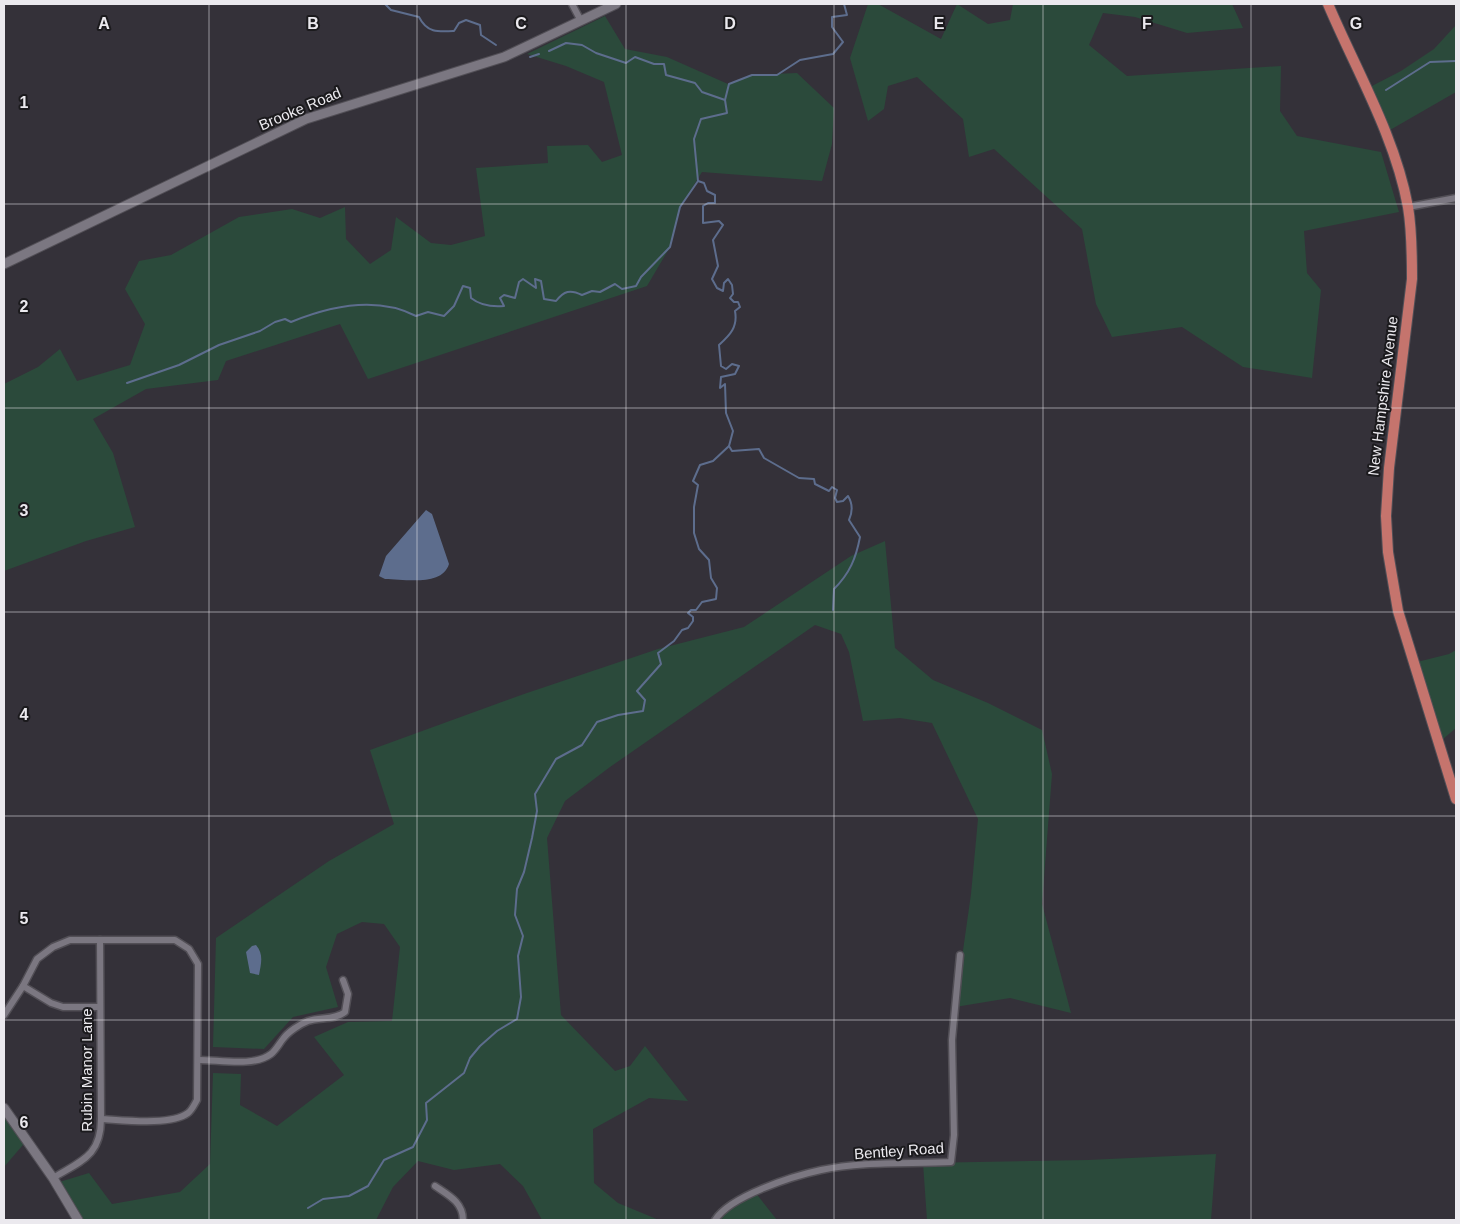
<svg xmlns="http://www.w3.org/2000/svg" width="1460" height="1224" font-family="Helvetica,sans-serif">
	<rect width="100%" height="100%" fill="#343139"/>
	<g fill="#2b4a3b">
		<path d="M868,4H878L941,39L957,4L988,24L1010,20L1013,4H1232L1243,28L1187,33L1135,17L1103,13L1089,45L1127,76L1281,66L1280,111L1297,136L1381,152L1399,212L1304,231L1307,273L1321,290L1312,378L1243,367L1182,327L1112,337L1096,304L1082,229L994,149L969,157L963,119L917,77L888,86L884,109L868,121L850,58Z"/>
		<path d="M605,16L625,49L667,57L728,84L752,75L797,73L834,108L832,144L822,181L702,172L680,207L670,247L647,286L368,379L340,324L226,361L218,380L146,389L93,419L113,453L135,527L86,541L4,571V384L38,367L60,349L77,381L130,365L145,324L125,289L139,261L171,255L239,217L292,209L320,218L345,207L346,239L370,264L391,250L396,217L431,243L451,245L485,236L476,168L548,163L547,146L588,145L602,162L622,155L604,82L566,66L527,54Z"/>
		<path d="M1456,25V92L1390,130L1370,87L1401,71L1434,49Z"/>
		<path d="M885,541L895,648L933,680L988,703L1042,730L1052,774L1042,904L1071,1013L1010,998L955,1007L971,894L978,819L932,723L900,718L863,721L849,652L841,634L815,625L610,767L565,801L547,838L561,1015L615,1071L630,1066L645,1046L688,1101L649,1098L593,1129L594,1183L618,1203L659,1220H542L523,1186L500,1164L454,1170L418,1161L393,1187L376,1220H78L56,1183L89,1173L112,1204L180,1192L210,1164L213,1073L241,1074L240,1105L277,1126L344,1075L314,1037L348,1022L392,1021L400,947L384,924L362,922L337,934L326,967L338,1007L293,1017L264,1049L213,1047L216,938L329,861L394,824L370,750L524,694L658,649L744,627L851,556Z"/>
		<path d="M1456,650V728L1443,739L1417,662L1449,654Z"/>
		<path d="M4,1108L28,1139L4,1167Z"/>
		<path d="M1216,1154L1211,1220H927L923,1163L1088,1160Z"/>
		<path d="M755,1192L777,1220H721L728,1210Z"/>
	</g>
	<g fill="#5d6d8d">
		<path d="M426,510L432,514L449,564C442,587 404,579 385,579L379,576L386,556Z"/>
		<path d="M256,945C264,954 261,964 259,975L250,973L246,952L252,946Z"/>
	</g>
	<g fill="none" stroke-linecap="round" stroke-linejoin="round">
		<g stroke="#5d6d8d" stroke-width="2">
			<path d="M385,4L391,10L419,17C427,33 438,32 454,31L459,23L466,20L480,25L481,35L496,45"/>
			<path d="M549,51L566,43L582,45L596,53L626,63L635,57L654,64H664L666,75L695,83L702,92L725,100"/>
			<path d="M530,57L539,54"/>
			<path d="M1386,90L1430,62L1456,61"/>
			<path d="M127,383L179,365L219,345L260,331L275,322L285,319L291,322C330,306 377,296 416,316L428,312L444,316L454,306L463,286L470,288L471,298C481,306 492,307 504,306L500,298L504,295L515,298L519,282L523,279L536,288L535,279L541,281L544,299L556,301C564,291 570,289 582,295L592,291L600,292L615,284L622,289L636,286L641,277L670,247L680,207L698,181"/>
			<path d="M729,446L732,451L759,449L764,458L799,478L814,479L815,484L829,491L832,487L837,490L835,498L837,502L843,501L848,496C853,504 853,511 849,520L860,537C856,558 850,573 834,589L833,610"/>
			<path d="M308,1208L323,1199L349,1196L368,1186L384,1160L413,1147L427,1120L426,1103L464,1073L470,1058L480,1046L497,1031L517,1019L521,997L518,956L523,936L515,915L517,889L524,872L532,838L537,811L535,794L556,759L582,745L597,722L618,715L643,711L645,700L637,691L661,664L658,653L674,641L682,630L688,628L693,621V617L688,613L691,610H696L702,602L716,599L717,588L711,578L709,560L699,549L694,533V507L698,485L693,481L700,465L713,461L729,446L733,431L726,413L725,384L720,388L721,377L735,374L739,366L732,364L726,369L721,366L719,345C730,335 738,327 735,311L740,307L738,302H734L730,298L733,294L732,285L728,279L724,283L723,291L717,288L712,279L718,266L713,240L723,225L719,221L703,223V206L708,203H715V195L707,191L704,183L698,181L694,139L701,119L727,113L725,100L729,84L752,75H777L800,60L833,54L843,42L832,27V17L847,15L844,4"/>
		</g>
		<g stroke="#524f56" stroke-width="9">
			<g id="street">
				<path d="M572,4L581,21"/>
				<path d="M1408,207L1456,198"/>
				<path d="M23,986L51,1003L63,1007H99"/>
				<path d="M4,1015L23,986L37,959L53,947L70,940H175L189,949L198,964L197,1100C194,1105 192,1110 188,1113C171,1126 122,1120 101,1119"/>
				<path d="M199,1060C220,1060 254,1067 271,1054C276,1050 279,1044 283,1039C288,1032 300,1024 308,1021C320,1017 335,1020 345,1012L348,994L343,980"/>
				<path d="M53,1178C81,1161 101,1156 101,1119L100,940"/>
				<path d="M435,1186C448,1195 463,1202 463,1220"/>
				<path d="M715,1220C730,1196 793,1176 821,1170C862,1161 908,1164 951,1162L954,1135L952,1040L960,955"/>
			</g>
		</g>
		<g stroke="#524f56" stroke-width="11">
			<g id="secondary">
				<path d="M4,264L306,119L504,57L616,4"/>
				<path d="M4,1108L53,1178L78,1220"/>
			</g>
		</g>
		<g stroke="#524f56" stroke-width="12">
			<path id="primary" d="M1328,4C1356,70 1395,136 1408,207C1412,231 1412,255 1412,279L1389,468L1386,516L1388,552L1398,611L1456,799"/>
		</g>
		<use href="#street" stroke="#7b7781" stroke-width="6"/>
		<use href="#secondary" stroke="#7b7781" stroke-width="9"/>
		<use href="#primary" stroke="#c5746d" stroke-width="10"/>
	</g>
	<path fill="none" stroke="#ebe9ee" stroke-width="1" stroke-opacity="0.55" d="M209,4V1220M417,4V1220M626,4V1220M834,4V1220M1043,4V1220M1251,4V1220M4,204H1456M4,408H1456M4,612H1456M4,816H1456M4,1020H1456"/>
	<g text-anchor="middle" stroke-width="4" stroke-linejoin="round" paint-order="stroke">
		<g font-size="15" fill="#ebe9ee" stroke="#1b1a1d">
			<text transform="translate(300 109) rotate(-23)" y="5">Brooke Road</text>
			<text transform="translate(1383 396) rotate(-83)" y="5">New Hampshire Avenue</text>
			<text transform="translate(87 1070) rotate(-90)" y="5">Rubin Manor Lane</text>
			<text transform="translate(899 1151) rotate(-4)" y="5">Bentley Road</text>
		</g>
	</g>
	<g font-size="16" text-anchor="middle" font-weight="bold" fill="#ebe9ee" stroke="#1b1a1d" stroke-width="4" stroke-linejoin="round" paint-order="stroke">
		<text x="104" y="29">A</text>
		<text x="313" y="29">B</text>
		<text x="521" y="29">C</text>
		<text x="730" y="29">D</text>
		<text x="939" y="29">E</text>
		<text x="1147" y="29">F</text>
		<text x="1356" y="29">G</text>
		<text x="24" y="108">1</text>
		<text x="24" y="312">2</text>
		<text x="24" y="516">3</text>
		<text x="24" y="720">4</text>
		<text x="24" y="924">5</text>
		<text x="24" y="1128">6</text>
	</g>
	<rect width="1460" height="1224" fill="none" stroke="#ebe9ee" stroke-width="10"/>
</svg>
